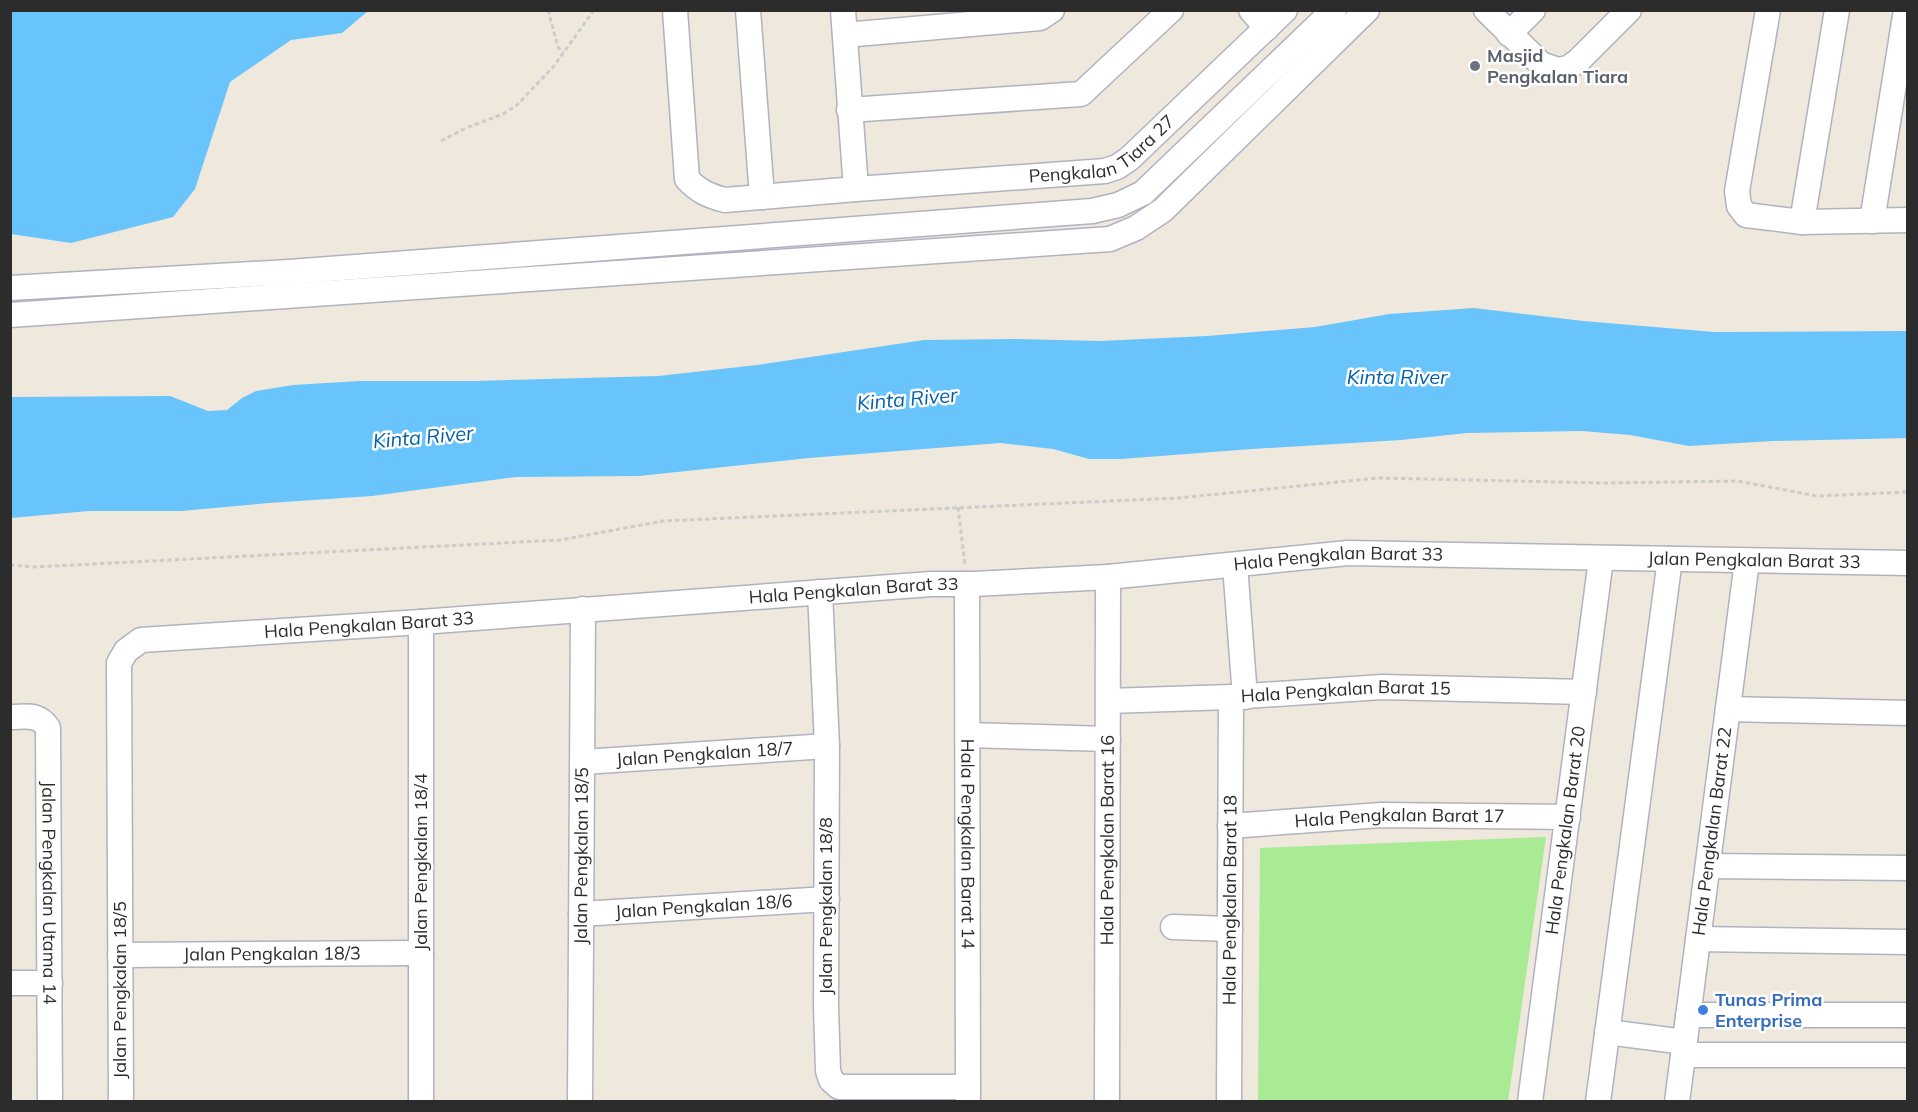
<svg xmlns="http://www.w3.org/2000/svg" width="1918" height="1112" font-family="Mulish,sans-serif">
	<rect width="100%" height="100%" fill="#efe9dd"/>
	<path fill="#a9ea95" d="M1546,837L1508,1101H1258L1260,848Z"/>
	<g fill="#68c4fa">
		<path d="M11,10H368V11L342,33L291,40L230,82L195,189L173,217L71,243L11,234Z"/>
		<path d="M1474,308L1583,321L1714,332L1907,331V438L1773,441L1689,446L1630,435L1582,431L1467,433L1401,440L1252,449L1121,459H1089L1053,449L1000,443L809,458L639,476L516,477L372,496L269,503L181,511H89L11,518V397L170,396L208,411L227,410L242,398L256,391L293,385L360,381H475L658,376L757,365L924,340L1014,339L1100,341L1207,336L1315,327L1389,314Z"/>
	</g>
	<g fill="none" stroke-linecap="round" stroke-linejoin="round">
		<g stroke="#b1b2c1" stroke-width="27">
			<g id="minor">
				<path d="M675,10L687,179C698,191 709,196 725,200L856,189"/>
				<path d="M748,10L762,197"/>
				<path id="s1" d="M843,10L856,189L1105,171L1117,167L1129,159L1285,10"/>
				<path d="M1251,10L1267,28"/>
				<path d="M1486,10L1541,64L1558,70L1568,68L1578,61L1629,10"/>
				<path d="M1768,10L1737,191L1739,206L1746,215L1802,222L1908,220"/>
				<path d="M1509,34L1533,10"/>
				<path d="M845,35L1040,18L1052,10"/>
				<path d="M849,110L1081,94L1171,10"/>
				<path d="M1872,221L1906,10"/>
				<path d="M1802,222L1837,10"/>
				<path d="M10,288L289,272L1092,211L1118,205L1143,193L1334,10"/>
				<path d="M10,315L1110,239L1136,228L1163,210L1367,10"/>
				<path d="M1235,565L1245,697"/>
				<path id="s2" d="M967,584L968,1102"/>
				<path d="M820,592L827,746L826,1006L828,1071L831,1080L839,1087H968"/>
				<path id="s3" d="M1108,701L1231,697L1382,687L1584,692"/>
				<path d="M1728,709L1908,713"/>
				<path id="s4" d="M10,717C27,717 38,713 48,728L50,1102"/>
				<path d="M968,735L1108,739"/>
				<path id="s5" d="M583,762L827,746"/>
				<path id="s6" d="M1230,826L1381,815L1568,817"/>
				<path d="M1708,866L1908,868"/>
				<path id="s7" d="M581,914L827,899"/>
				<path d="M1173,927L1230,929"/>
				<path d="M1698,939L1908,942"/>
				<path id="s8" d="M120,955L421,953"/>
				<path d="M10,983H50"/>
				<path d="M1688,1015H1908"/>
				<path d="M1607,1032L1685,1042"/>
				<path d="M1683,1055H1908"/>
				<path id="s9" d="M121,1102L119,663L126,651L141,640L421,622L931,584H973L1108,577L1348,553L1908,563"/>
				<path d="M421,1102V622"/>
				<path id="s10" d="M580,1102L583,609"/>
				<path id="s11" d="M1107,1102L1108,577"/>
				<path id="s12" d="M1229,1102L1231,697"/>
				<path id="s13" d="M1530,1102L1601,559"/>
				<path d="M1598,1102L1670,559"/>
				<path id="s14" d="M1677,1102L1747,561"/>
			</g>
		</g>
		<g stroke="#ccc" stroke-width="3" stroke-dasharray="4.5 3" stroke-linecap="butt">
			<path d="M548,10L558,47L563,53"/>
			<path d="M441,141L466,128L503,114L517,105L554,66L594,10"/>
			<path d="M958,507L965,565"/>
			<path d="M10,565L34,567L560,540L663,521L1178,498L1379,478L1606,483L1738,481L1817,496L1908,492"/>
		</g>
		<use href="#minor" stroke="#fff" stroke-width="24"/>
	</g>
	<circle fill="#6b7280" stroke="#fff" stroke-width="2" cx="1475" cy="66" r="6"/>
	<circle fill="#3f7fe0" stroke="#fff" stroke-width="2" cx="1703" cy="1010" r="6"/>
	<g text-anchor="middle" stroke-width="5" stroke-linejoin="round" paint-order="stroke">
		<g font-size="18" font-weight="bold" fill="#5b616d" stroke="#fff" text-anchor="start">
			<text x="1487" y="62">Masjid<tspan x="1487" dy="21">Pengkalan Tiara</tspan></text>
		</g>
		<g font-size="18" fill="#2c2c2c" stroke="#fff">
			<text dy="6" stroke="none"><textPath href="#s1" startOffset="434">Pengkalan Tiara 27</textPath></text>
			<text dy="6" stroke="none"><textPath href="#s9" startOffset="1672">Hala Pengkalan Barat 33</textPath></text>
			<text dy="6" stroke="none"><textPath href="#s9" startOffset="2088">Jalan Pengkalan Barat 33</textPath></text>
			<text dy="6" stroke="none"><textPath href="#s9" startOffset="1186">Hala Pengkalan Barat 33</textPath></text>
			<text dy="6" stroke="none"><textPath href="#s9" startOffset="700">Hala Pengkalan Barat 33</textPath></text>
			<text dy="6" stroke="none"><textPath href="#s3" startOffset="238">Hala Pengkalan Barat 15</textPath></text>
			<text dy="6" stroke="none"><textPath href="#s5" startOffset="122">Jalan Pengkalan 18/7</textPath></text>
			<text dy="6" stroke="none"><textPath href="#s6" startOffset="170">Hala Pengkalan Barat 17</textPath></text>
			<text dy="6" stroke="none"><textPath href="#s13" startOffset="274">Hala Pengkalan Barat 20</textPath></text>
			<text dy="6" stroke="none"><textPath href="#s14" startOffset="273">Hala Pengkalan Barat 22</textPath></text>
			<text dy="6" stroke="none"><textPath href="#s11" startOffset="262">Hala Pengkalan Barat 16</textPath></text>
			<text dy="6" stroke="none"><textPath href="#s2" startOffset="260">Hala Pengkalan Barat 14</textPath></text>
			<text dy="6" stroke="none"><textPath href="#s10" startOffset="246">Jalan Pengkalan 18/5</textPath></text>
			<text transform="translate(421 862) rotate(-90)" y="6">Jalan Pengkalan 18/4</text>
			<text dy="6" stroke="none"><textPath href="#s4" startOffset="207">Jalan Pengkalan Utama 14</textPath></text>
			<text dy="6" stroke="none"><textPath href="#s12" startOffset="202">Hala Pengkalan Barat 18</textPath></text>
			<text dy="6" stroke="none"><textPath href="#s7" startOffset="123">Jalan Pengkalan 18/6</textPath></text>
			<text transform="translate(826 906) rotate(-90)" y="6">Jalan Pengkalan 18/8</text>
			<text dy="6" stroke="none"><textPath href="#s8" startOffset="152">Jalan Pengkalan 18/3</textPath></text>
			<text transform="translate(120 990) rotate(-90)" y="6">Jalan Pengkalan 18/5</text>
		</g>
		<g font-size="18" font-weight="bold" fill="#366cbe" stroke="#fff" text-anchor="start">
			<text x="1715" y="1006">Tunas Prima<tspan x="1715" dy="21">Enterprise</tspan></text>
		</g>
		<g font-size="20" font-style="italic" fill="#015fab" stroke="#fff">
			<text x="1397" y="384">Kinta River</text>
			<text transform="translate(907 399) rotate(-5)" y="7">Kinta River</text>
			<text transform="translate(423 437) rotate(-5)" y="7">Kinta River</text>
		</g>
	</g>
	<rect width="1918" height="1112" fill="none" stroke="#2c2c2c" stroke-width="24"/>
</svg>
